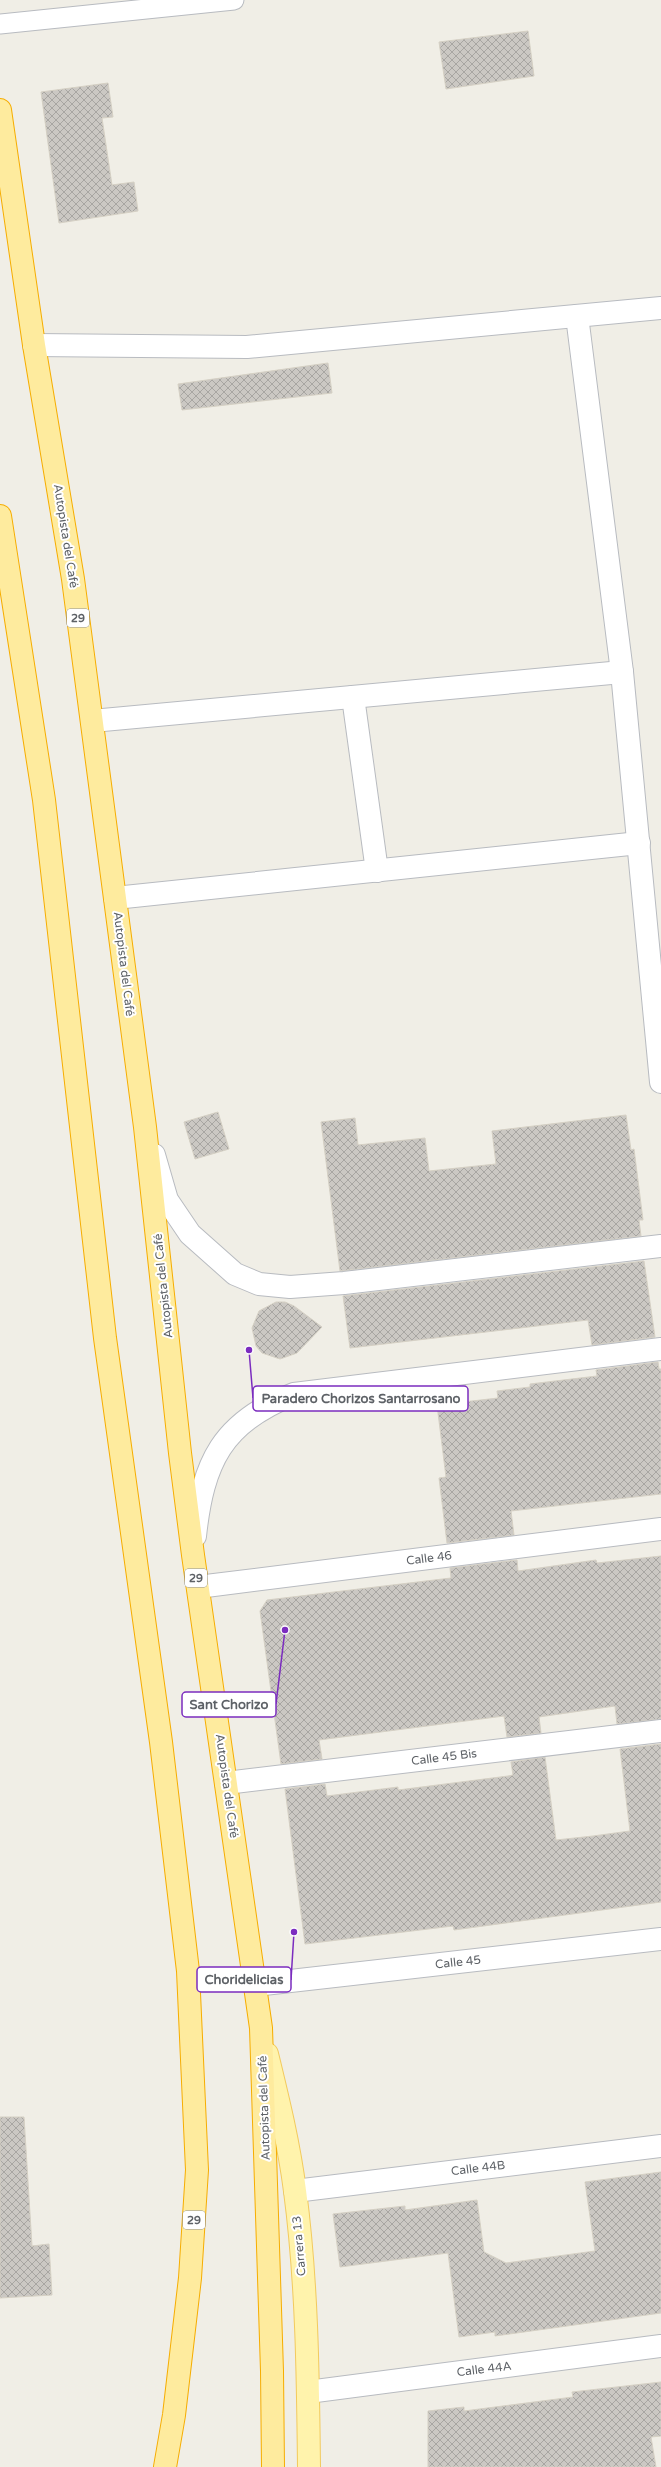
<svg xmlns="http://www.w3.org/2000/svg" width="661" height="2467" font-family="'Varela Round',sans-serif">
	<defs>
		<pattern id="building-cross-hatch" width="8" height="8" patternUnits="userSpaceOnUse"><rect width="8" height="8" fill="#cbc8c3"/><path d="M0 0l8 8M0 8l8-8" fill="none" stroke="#a8a6a2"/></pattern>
	</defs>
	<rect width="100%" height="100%" fill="#f0eee6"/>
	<g fill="url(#building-cross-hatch)" stroke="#d5d0c4">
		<path d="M528,31L534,76L446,89L439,42Z"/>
		<path d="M108,83L113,117L102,118L112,185L134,182L138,211L59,223L41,92Z"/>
		<path d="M328,363L332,393L182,410L178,384Z"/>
		<path d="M218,1112L229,1149L195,1159L184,1122Z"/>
		<path d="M626,1115L631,1150L634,1149L643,1220H639L641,1236L340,1271L321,1122L355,1118L358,1145L425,1138L429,1171L496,1164L492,1131Z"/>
		<path d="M644,1261L655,1337L592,1345L588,1320L350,1348L343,1296Z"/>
		<path d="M276,1302H285L294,1306L322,1327L297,1353L280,1359L262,1353L256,1346L252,1328L259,1311Z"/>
		<path d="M658,1362L659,1369H661V1494L511,1511L514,1535L447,1543L439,1478L446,1477L437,1405L498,1398L497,1391L530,1387V1384L597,1376L596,1370Z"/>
		<path d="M661,1556V1719L617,1724L615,1706L539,1717L541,1733L507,1737L504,1716L319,1740L322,1759L281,1764L260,1611L267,1600L451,1578L450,1568L517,1560L518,1571L596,1560L597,1563Z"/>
		<path d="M661,1744V1902L454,1930L453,1926L305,1944L285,1789L325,1784L327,1796L398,1787V1790L508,1776L513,1775L511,1762L545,1757L556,1840L593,1836L630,1831L620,1749Z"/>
		<path d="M0,2117H24L32,2246L49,2244L52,2295L0,2298Z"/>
		<path d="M661,2172V2313L495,2336V2332L459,2337L448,2253L340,2267L333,2214L405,2206V2210L477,2200L484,2252L506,2263L595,2251L585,2182Z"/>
		<path d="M661,2382V2436L651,2437L656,2467H428V2411L464,2407V2411L573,2397L572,2392Z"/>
	</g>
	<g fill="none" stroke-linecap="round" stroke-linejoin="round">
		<g stroke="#b8bbc0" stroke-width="21">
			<path id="service" d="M0,24L234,0"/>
		</g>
		<g stroke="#b8bbc0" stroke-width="24">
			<g id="minor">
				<path d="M577,316L622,672L661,1082"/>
				<path d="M34,345L247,347L661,308"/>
				<path d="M353,697L377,871"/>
				<path d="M92,721L622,672"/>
				<path d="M115,898L639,843"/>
				<path d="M154,1155L167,1200L190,1234L235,1274L259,1284L290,1287L344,1283L661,1246"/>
				<path d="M195,1536C203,1462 222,1422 294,1394L661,1349"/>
				<path d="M198,1587L661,1529"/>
				<path d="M226,1783L661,1731"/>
				<path d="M255,1985L661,1939"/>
				<path d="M295,2191L661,2146"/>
				<path d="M308,2392L661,2346"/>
			</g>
		</g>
		<g stroke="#f2ca5d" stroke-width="24">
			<path id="primary" d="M267,2054C278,2099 289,2144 295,2191C307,2282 308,2375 309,2467"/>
		</g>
		<g stroke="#f6ad00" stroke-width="24">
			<g id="trunk">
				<path d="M0,110L34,345L73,579L145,1127L180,1453L193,1555L261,2028L272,2371L273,2467"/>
				<path d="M0,516L44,800L105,1338L161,1742L188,1971L197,2170L190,2278L174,2415L165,2467"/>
			</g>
		</g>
		<use href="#service" stroke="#fff" stroke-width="19"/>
		<use href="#minor" stroke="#fff" stroke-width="22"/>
		<use href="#primary" stroke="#fff3ac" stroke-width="22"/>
		<use href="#trunk" stroke="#feeb9e" stroke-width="22"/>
	</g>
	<g text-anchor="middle" stroke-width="4" stroke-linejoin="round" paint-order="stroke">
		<g fill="#fff" stroke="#8e9094" stroke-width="1">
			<rect x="67" y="609" width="22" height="18" rx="3"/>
			<rect x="185" y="1569" width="22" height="18" rx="3"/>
			<rect x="183" y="2211" width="22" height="18" rx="3"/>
		</g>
		<g font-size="11" font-weight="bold" fill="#5d6166">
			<text x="78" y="622">29</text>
			<text x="196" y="1582">29</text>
			<text x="194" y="2224">29</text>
		</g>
		<g font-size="12" fill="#5d6166" stroke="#fff">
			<text transform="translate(66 536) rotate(81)" y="4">Autopista del Café</text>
			<text transform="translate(124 964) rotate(83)" y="4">Autopista del Café</text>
			<text transform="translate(163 1286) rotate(-96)" y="4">Autopista del Café</text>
			<text transform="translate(429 1558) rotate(-7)" y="4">Calle 46</text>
			<text transform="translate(444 1757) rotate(-7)" y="4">Calle 45 Bis</text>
			<text transform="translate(227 1786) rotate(82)" y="4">Autopista del Café</text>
			<text transform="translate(458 1962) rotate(-6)" y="4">Calle 45</text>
			<text transform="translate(264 2108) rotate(-92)" y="4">Autopista del Café</text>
			<text transform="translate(478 2168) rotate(-7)" y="4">Calle 44B</text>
			<text transform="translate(299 2246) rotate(-95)" y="4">Carrera 13</text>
			<text transform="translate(484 2369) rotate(-7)" y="4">Calle 44A</text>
		</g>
	</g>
	<path fill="none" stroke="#7b2cbf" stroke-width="1.5" d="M249 1350L253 1398M285 1630L276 1704M294 1932L291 1980"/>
	<g fill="#7b2cbf" stroke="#fff" stroke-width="1.5">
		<circle cx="249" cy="1350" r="4"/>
		<circle cx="285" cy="1630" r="4"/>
		<circle cx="294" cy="1932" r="4"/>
	</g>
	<g fill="#fff" stroke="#7b2cbf" stroke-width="1.5">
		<rect x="253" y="1386" width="215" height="25" rx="4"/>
		<rect x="182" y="1692" width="94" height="25" rx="4"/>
		<rect x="197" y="1967" width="94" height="25" rx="4"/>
	</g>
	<g font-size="13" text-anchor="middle" font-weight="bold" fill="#5d6166">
		<text x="361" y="1403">Paradero Chorizos Santarrosano</text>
		<text x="229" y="1709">Sant Chorizo</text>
		<text x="244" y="1984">Choridelicias</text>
	</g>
</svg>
